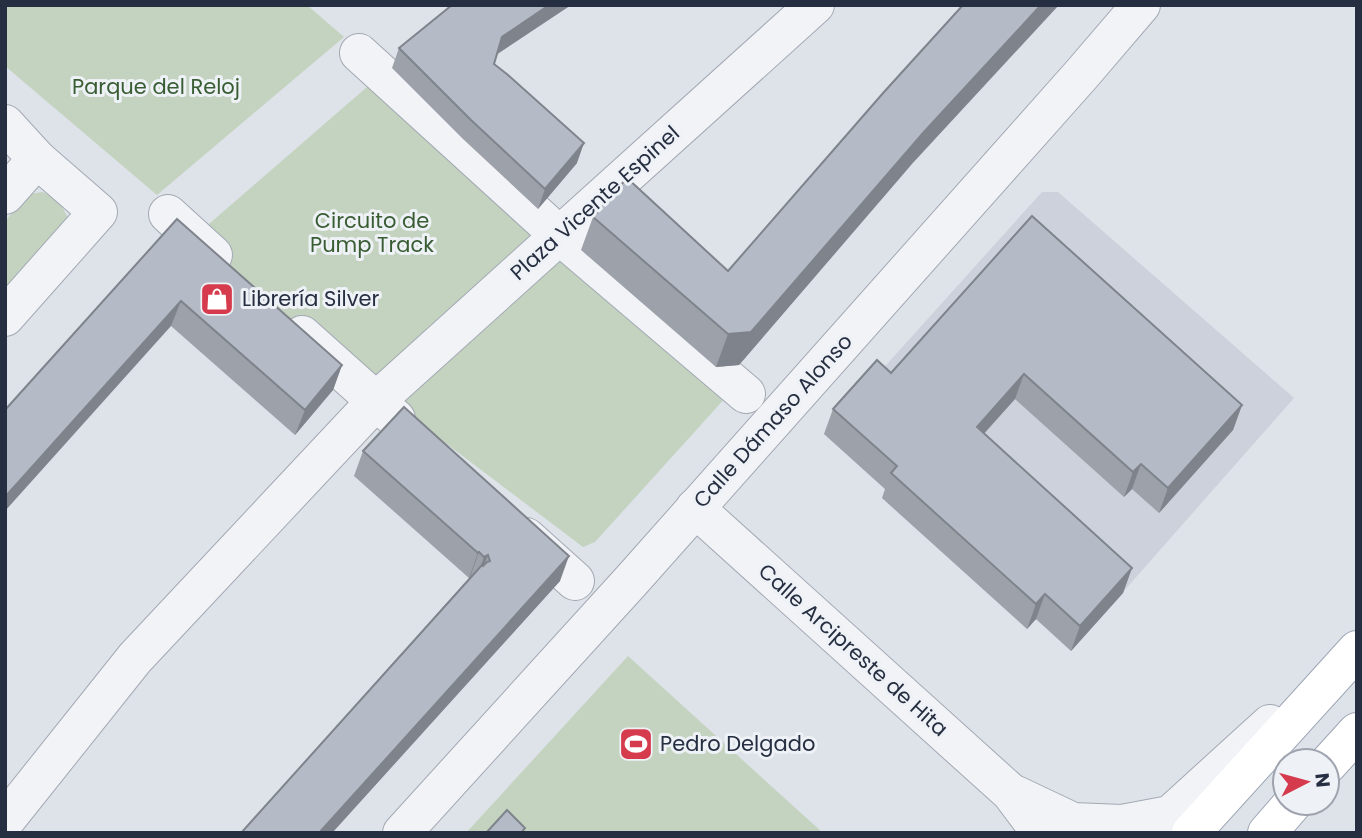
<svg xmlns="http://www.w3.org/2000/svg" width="1362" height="838" font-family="Poppins,sans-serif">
	<rect width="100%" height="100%" fill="#dee2e9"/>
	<path fill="#ccd1db" d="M1042,192H1058L1294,398L1071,651L1036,619L1027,629L882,498L887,491L824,434Z"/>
	<g fill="#c3d3bf">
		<path d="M5,5H307L344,37L157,195L5,66Z"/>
		<path d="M382,74L547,224L377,381L357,384L200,242L202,230Z"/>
		<path d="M43,192L59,201L67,216L63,226L5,298V221L29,194Z"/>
		<path d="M559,235L727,396L595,542L583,547L394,404Z"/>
		<path d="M628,656L823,833H466Z"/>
	</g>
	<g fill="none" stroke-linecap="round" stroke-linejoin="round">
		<g stroke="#a3a9b3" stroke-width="40">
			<g id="minor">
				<path d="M359,53L559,235L746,394"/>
				<path d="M5,124L37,159"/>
				<path d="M5,195L37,159L98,212L5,317"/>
				<path d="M168,214L213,255"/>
				<path d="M302,335L396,419"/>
				<path d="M695,508L1011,793L1041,833"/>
				<path d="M526,537L575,581"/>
				<path d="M1016,795L1073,822L1122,824L1170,815L1270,724"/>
				<path d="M5,821L135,658L376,401L815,5"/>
				<path d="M402,833L631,581L1081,75L1141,5"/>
			</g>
		</g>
		<g stroke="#9da6b5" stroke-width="40">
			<g id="major">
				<path d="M1327,765L1357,732"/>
				<path d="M1191,833L1357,650"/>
				<path d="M1267,833L1293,803"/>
			</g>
		</g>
		<use href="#minor" stroke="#f1f3f7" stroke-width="38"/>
		<use href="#major" stroke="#fff" stroke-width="38"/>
	</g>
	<g fill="#9ca1aa">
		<path d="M571,5L496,55L494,64L577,163L538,209L463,139L392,68L399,48Z"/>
		<path d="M911,165L739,365L716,367L581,250L593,217L728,271Z"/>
		<path d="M1032,216L1242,405L1233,430L1159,513L1132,489L1124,497L1015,399L984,434L1132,568L1123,593L1071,651L1036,619L1027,629L882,498L885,489L824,434L833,409L891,373Z"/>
		<path d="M177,219L342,365L333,390L295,435L171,326Z"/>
		<path d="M363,451L560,581L332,833H241L470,577L469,578L354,476Z"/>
	</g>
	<g fill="#7f838b">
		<path d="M549,5H571L494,56L502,37Z"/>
		<path d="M1041,5H1059L911,165L739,365L716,367L728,334L923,133Z"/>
		<path d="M584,143L577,163L538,209L545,189Z"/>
		<path d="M181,301L171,326L5,511V497Z"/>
		<path d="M342,365L333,390L295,435L305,410Z"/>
		<path d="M1024,374L1015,399L967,452L977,427Z"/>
		<path d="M1242,405L1233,430L1159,513L1168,488Z"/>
		<path d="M1141,464L1132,489L1124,497L1133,472Z"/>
		<path d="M479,552L470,577L469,578L478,553Z"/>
		<path d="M488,555L479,580L475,582L484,557Z"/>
		<path d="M569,556L560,581L332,833H319Z"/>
		<path d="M1132,568L1123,593L1071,651L1080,626Z"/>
		<path d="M1045,594L1036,619L1027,629L1036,604Z"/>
	</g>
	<g fill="#b5bbc6" stroke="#7f838b" stroke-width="2">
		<path d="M452,5H549L502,37L494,64L508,75L584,143L545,189L471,120L399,48Z"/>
		<path d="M963,5H1041L923,133L751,332L728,334L593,217L627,178L728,271L884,92Z"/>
		<path d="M1032,216L1242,405L1168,488L1141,464L1133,472L1024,374L977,427L1132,568L1080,626L1045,594L1036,604L891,473L897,466L833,409L877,360L891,373Z"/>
		<path d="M177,219L342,365L305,410L181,301L5,497V410Z"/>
		<path d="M404,407L569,556L319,833H241L482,565L483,566L487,562L490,561L488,555L484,557L479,552L478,553L363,451Z"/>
		<path d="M507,810L525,828L521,833H486Z"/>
	</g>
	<defs>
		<g id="shop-square" transform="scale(1.75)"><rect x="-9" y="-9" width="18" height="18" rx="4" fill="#d63b4d" stroke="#eef1f6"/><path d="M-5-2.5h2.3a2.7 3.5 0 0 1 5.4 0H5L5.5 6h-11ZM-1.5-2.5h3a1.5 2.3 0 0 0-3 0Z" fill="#fff"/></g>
		<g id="stadium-square" transform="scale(1.75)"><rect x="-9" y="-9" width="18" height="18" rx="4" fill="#d63b4d" stroke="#eef1f6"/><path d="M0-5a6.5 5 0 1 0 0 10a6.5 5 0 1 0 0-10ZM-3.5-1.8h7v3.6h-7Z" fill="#fff"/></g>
	</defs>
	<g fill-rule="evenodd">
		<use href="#shop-square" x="217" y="299"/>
		<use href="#stadium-square" x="636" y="744"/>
	</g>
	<g text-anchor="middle" stroke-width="6" stroke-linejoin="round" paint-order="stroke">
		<g font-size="21" fill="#395d33" stroke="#eef1f6">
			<text x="156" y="94">Parque del Reloj</text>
			<text x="372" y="228">Circuito de<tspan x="372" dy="24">Pump Track</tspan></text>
		</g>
		<g font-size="21" fill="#262f41" stroke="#eef1f6">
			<text transform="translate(595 203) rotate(-42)" y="7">Plaza Vicente Espinel</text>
			<text transform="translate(773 421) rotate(-48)" y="7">Calle Dámaso Alonso</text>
			<text transform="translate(853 650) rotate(42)" y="7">Calle Arcipreste de Hita</text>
		</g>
		<g font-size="21" fill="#262f41" stroke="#eef1f6" text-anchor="start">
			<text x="242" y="306">Librería Silver</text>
			<text x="660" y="751">Pedro Delgado</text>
		</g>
	</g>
	<rect width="1362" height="838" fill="none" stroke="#262f41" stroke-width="14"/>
	<g transform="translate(1306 782) rotate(84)"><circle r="33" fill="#eef1f6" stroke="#9ea3ae" stroke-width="2"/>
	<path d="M0-5L12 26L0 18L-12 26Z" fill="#d63b4d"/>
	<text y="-10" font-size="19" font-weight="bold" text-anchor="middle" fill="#262f41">N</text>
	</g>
</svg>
